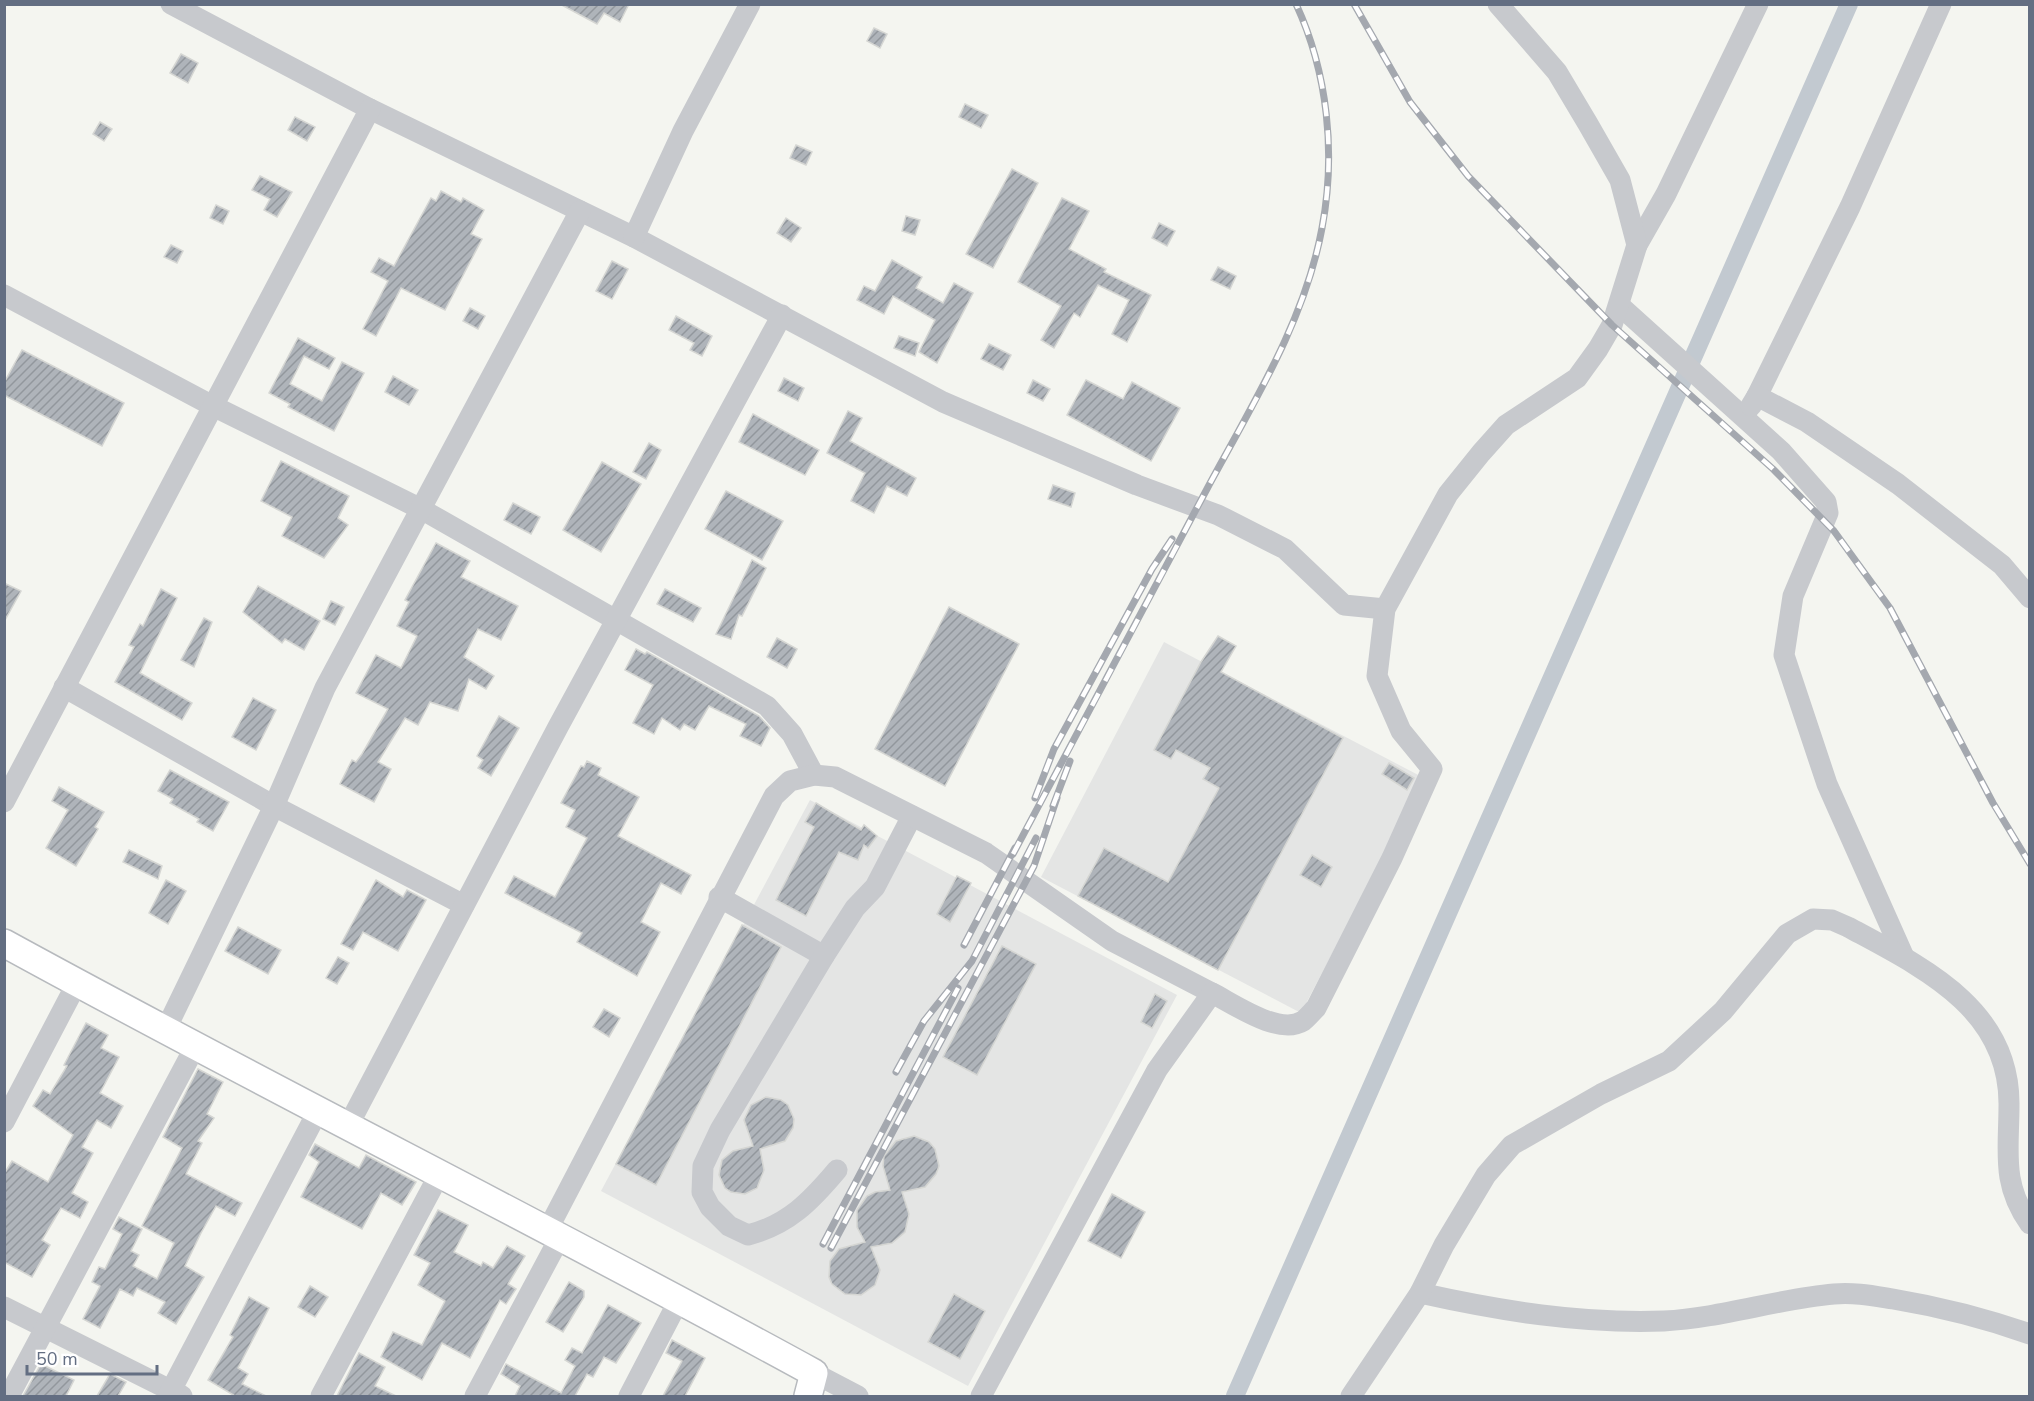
<svg xmlns="http://www.w3.org/2000/svg" width="2034" height="1401" font-family="'Nunito Sans',sans-serif">
	<defs>
		<pattern id="building-hatch" width="6" height="6" patternUnits="userSpaceOnUse" patternTransform="scale(1.5)"><rect width="6" height="6" fill="#afb4ba"/><path d="M-1 1l2-2M0 6l6-6M5 7l2-2" fill="none" stroke="#92979d"/></pattern>
	</defs>
	<rect width="100%" height="100%" fill="#f4f5f0"/>
	<g fill="#e4e5e4">
		<path d="M1164,642L1424,778L1301,1013L1041,877Z"/>
		<path d="M810,800L1177,995L968,1386L601,1191Z"/>
	</g>
	<g fill="none" stroke-linecap="round" stroke-linejoin="round">
		<path stroke="#c2c9d0" stroke-width="18" d="M1235,1396L1849,4"/>
	</g>
	<g fill="url(#building-hatch)" stroke="#d5d6d3" stroke-width="1.5">
		<path d="M560,4H629L620,22L604,13L597,24Z"/>
		<path d="M874,28L887,34L880,48L867,41Z"/>
		<path d="M181,54L198,63L188,83L170,73Z"/>
		<path d="M965,104L988,115L981,128L959,117Z"/>
		<path d="M295,117L315,127L307,141L288,130Z"/>
		<path d="M100,122L112,129L104,141L93,134Z"/>
		<path d="M796,145L812,152L806,165L790,158Z"/>
		<path d="M1012,169L1038,183L993,268L966,254Z"/>
		<path d="M260,176L292,192L277,217L264,210L270,199L252,190Z"/>
		<path d="M441,191L461,202L463,198L484,210L471,234L482,239L445,310L401,288L376,336L363,329L388,281L371,272L379,258L394,266L431,198L436,201Z"/>
		<path d="M1062,198L1089,211L1069,249L1106,269L1104,272L1151,295L1127,342L1112,334L1129,300L1098,285L1080,317L1074,313L1054,348L1041,340L1061,306L1018,282Z"/>
		<path d="M216,205L229,211L223,224L210,218Z"/>
		<path d="M906,216L920,220L915,235L902,231Z"/>
		<path d="M786,218L801,228L791,242L777,233Z"/>
		<path d="M1159,223L1175,231L1167,246L1152,238Z"/>
		<path d="M171,245L183,251L177,263L164,257Z"/>
		<path d="M892,260L922,277L916,288L943,303L954,283L973,293L937,363L919,352L935,320L893,296L884,314L857,300L864,286L875,291Z"/>
		<path d="M612,261L628,269L612,299L596,291Z"/>
		<path d="M1218,267L1236,276L1230,289L1211,280Z"/>
		<path d="M470,308L485,316L478,329L463,321Z"/>
		<path d="M676,316L712,336L702,356L690,350L694,343L669,330Z"/>
		<path d="M899,336L919,343L915,356L894,348Z"/>
		<path d="M298,338L335,358L329,369L304,356L290,384L322,401L342,362L364,373L334,431L288,407L290,404L269,393Z"/>
		<path d="M989,344L1011,355L1003,370L981,359Z"/>
		<path d="M22,350L124,403L102,446L4,395V383Z"/>
		<path d="M393,376L418,390L409,405L385,392Z"/>
		<path d="M784,378L804,388L798,401L778,391Z"/>
		<path d="M1033,380L1050,389L1043,401L1027,393Z"/>
		<path d="M1086,380L1123,399L1132,382L1180,408L1151,461L1067,415Z"/>
		<path d="M848,411L862,418L850,441L916,478L907,496L887,486L874,513L851,501L865,473L827,453Z"/>
		<path d="M753,414L819,450L805,475L739,442Z"/>
		<path d="M649,443L661,450L646,479L633,472Z"/>
		<path d="M281,461L349,496L338,518L348,525L324,558L282,536L292,517L261,501Z"/>
		<path d="M602,462L641,484L601,552L563,530Z"/>
		<path d="M1053,485L1075,493L1071,507L1048,499Z"/>
		<path d="M726,491L783,521L762,560L705,529Z"/>
		<path d="M513,503L540,517L531,534L504,520Z"/>
		<path d="M436,543L470,561L461,577L518,606L501,640L478,629L464,657L494,676L486,689L469,679L458,711L430,702L418,725L405,718L378,762L391,769L374,802L340,784L352,760L356,762L362,754L388,709L356,693L376,655L401,668L417,636L397,626L409,602L405,600Z"/>
		<path d="M752,560L766,568L742,616L739,615L731,639L716,634Z"/>
		<path d="M4,583L21,591L4,622Z"/>
		<path d="M258,586L320,621L304,650L285,639L282,643L243,612Z"/>
		<path d="M161,589L177,598L140,673L192,703L182,720L115,682L134,647L129,645L140,624L143,626Z"/>
		<path d="M665,589L701,608L693,622L657,604Z"/>
		<path d="M331,601L344,607L335,625L323,619Z"/>
		<path d="M949,607L1019,644L945,786L875,749Z"/>
		<path d="M204,618L212,622L194,667L181,660Z"/>
		<path d="M1218,636L1236,646L1221,672L1343,738L1218,970L1078,896L1104,848L1168,882L1219,788L1203,779L1210,768L1176,750L1171,759L1154,750L1201,662Z"/>
		<path d="M777,638L797,649L787,668L767,657Z"/>
		<path d="M636,649L645,654L647,652L759,716L770,728L761,746L740,736L746,724L709,706L695,730L684,724L680,730L662,718L654,734L633,723L653,685L625,670Z"/>
		<path d="M253,698L276,710L256,750L232,737Z"/>
		<path d="M499,716L519,728L491,776L478,768L483,760L477,756Z"/>
		<path d="M587,761L601,768L598,775L639,797L618,836L691,875L681,894L661,883L641,922L660,932L637,976L577,942L582,933L505,893L514,876L555,897L587,838L566,827L575,810L561,803L581,766L584,767Z"/>
		<path d="M1389,763L1414,778L1407,790L1382,774Z"/>
		<path d="M170,770L229,802L213,831L197,822L199,819L170,803L173,799L158,791Z"/>
		<path d="M59,787L104,812L95,827L98,829L76,866L46,848L68,810L52,801Z"/>
		<path d="M816,803L861,830L864,825L877,836L868,848L864,845L858,860L839,852L806,916L776,900L814,827L805,822Z"/>
		<path d="M129,850L162,866L158,879L123,862Z"/>
		<path d="M1312,855L1332,867L1321,887L1300,875Z"/>
		<path d="M957,876L971,883L950,922L937,914Z"/>
		<path d="M166,880L186,891L168,924L149,913Z"/>
		<path d="M376,880L403,897L407,890L426,900L398,951L363,932L353,950L341,944Z"/>
		<path d="M742,925L781,947L656,1185L616,1164Z"/>
		<path d="M238,927L281,950L268,974L225,951Z"/>
		<path d="M1002,946L1036,964L977,1075L943,1057Z"/>
		<path d="M338,957L349,963L337,984L326,978Z"/>
		<path d="M1155,994L1167,1001L1152,1028L1141,1022Z"/>
		<path d="M604,1009L620,1018L609,1037L593,1027Z"/>
		<path d="M86,1023L108,1035L101,1048L119,1057L100,1093L123,1106L111,1128L97,1120L82,1147L93,1153L72,1193L88,1202L80,1218L61,1208L42,1240L50,1245L32,1277L4,1262V1174L12,1161L48,1182L73,1135L33,1106L43,1090L50,1094L67,1066L64,1065Z"/>
		<path d="M198,1069L223,1082L207,1114L214,1118L198,1141L202,1143L186,1174L242,1203L235,1216L216,1206L201,1233L185,1266L204,1277L176,1324L158,1313L165,1302L137,1288L133,1296L120,1289L100,1328L83,1319L100,1286L92,1282L99,1267L105,1269L122,1234L113,1229L119,1217L142,1229L131,1251L139,1255L133,1266L157,1279L174,1243L142,1226L182,1148L163,1137Z"/>
		<path d="M766,1097L781,1100L788,1105L794,1119L793,1128L785,1141L760,1149L764,1170L757,1188L745,1194L731,1192L725,1188L719,1175L722,1160L733,1151L753,1146L744,1120L751,1105Z"/>
		<path d="M914,1136L929,1142L935,1149L939,1166L936,1174L925,1187L902,1192L909,1214L905,1232L892,1243L871,1247L880,1270L875,1285L861,1295L845,1294L832,1284L829,1277L830,1261L839,1249L865,1242L857,1227V1210L867,1196L875,1192L890,1190L883,1166L884,1156L896,1141Z"/>
		<path d="M315,1144L359,1168L366,1155L416,1182L402,1205L381,1193L362,1229L301,1197L319,1162L309,1155Z"/>
		<path d="M1112,1194L1145,1212L1121,1258L1088,1241Z"/>
		<path d="M438,1210L468,1225L454,1252L481,1266L483,1262L493,1268L507,1246L525,1256L508,1284L516,1289L506,1304L500,1300L470,1358L442,1343L422,1380L381,1357L393,1332L422,1345L445,1301L418,1285L430,1263L414,1255Z"/>
		<path d="M569,1282L584,1291V1297L563,1332L546,1322Z"/>
		<path d="M310,1286L328,1297L315,1317L298,1307Z"/>
		<path d="M954,1294L985,1311L960,1359L928,1342Z"/>
		<path d="M249,1297L269,1308L238,1368L248,1374L242,1384L266,1396H235L208,1380L233,1337L230,1335Z"/>
		<path d="M608,1305L641,1323L616,1363L604,1357L593,1377L587,1374L575,1396H515L520,1386L501,1374L506,1364L561,1393L575,1366L565,1360L572,1348L582,1353Z"/>
		<path d="M672,1340L705,1358L685,1396H663L682,1361L666,1353Z"/>
		<path d="M359,1353L385,1367L375,1386L396,1396H337Z"/>
		<path d="M41,1364L74,1380L66,1396H23Z"/>
		<path d="M110,1374L126,1382L118,1396H97Z"/>
	</g>
	<g fill="none" stroke-linecap="round" stroke-linejoin="round">
		<g stroke="#b7babe" stroke-width="30">
			<path id="major" d="M4,943C272,1090 546,1226 814,1373L808,1396"/>
		</g>
		<g stroke="#c7c9cd" stroke-width="21">
			<path d="M171,4L370,109L634,237L943,402L1137,485L1218,515L1285,549L1344,605L1385,609"/>
			<path d="M634,237L683,131L750,4"/>
			<path d="M1637,245L1666,194L1758,4"/>
			<path d="M4,295L211,405L421,509L767,706L792,734L814,775"/>
			<path d="M1619,305L1781,451L1826,502L1828,513L1793,596L1784,655L1827,784L1904,957"/>
			<path d="M1757,396L1850,207L1941,4"/>
			<path d="M1751,406L1757,396L1807,422L1898,484L2002,565L2030,598"/>
			<path d="M64,687L274,806L464,905"/>
			<path d="M4,802L370,109"/>
			<path d="M719,897L824,956"/>
			<path d="M166,1029L274,806L325,688L580,211"/>
			<path d="M4,1122L77,983"/>
			<path d="M348,1126L558,727L782,315"/>
			<path d="M837,1170C811,1201 788,1225 748,1235L729,1226L710,1207L702,1192L703,1166L720,1130L824,956L855,908L875,887L912,816"/>
			<path d="M547,1231L774,796L790,781L814,775L835,777L986,853L1112,941L1212,993"/>
			<path d="M1420,1293C1501,1311 1581,1324 1664,1321C1721,1318 1777,1299 1834,1294C1854,1292 1874,1296 1893,1299C1941,1307 1984,1318 2030,1334"/>
			<path d="M4,1307L182,1396"/>
			<path d="M814,1373L858,1396"/>
			<path d="M9,1396L196,1045"/>
			<path d="M168,1396L318,1111"/>
			<path d="M321,1396L440,1173"/>
			<path d="M475,1396L560,1237"/>
			<path d="M629,1396L680,1298"/>
			<path d="M981,1396L1157,1070L1212,993C1234,1004 1279,1036 1303,1021C1307,1018 1312,1012 1316,1008L1392,858L1432,769L1401,731L1377,676L1385,609L1448,494L1481,453L1506,425L1577,378L1598,349L1612,325L1637,245L1620,180L1588,124L1557,72L1498,4"/>
			<path d="M1351,1396L1420,1293L1444,1245L1486,1175L1512,1145L1601,1094L1669,1061L1723,1011L1787,934L1813,919L1832,920L1848,927C1922,967 2010,1008 2009,1105C2009,1151 2001,1184 2030,1224"/>
		</g>
		<use href="#major" stroke="#fff" stroke-width="27"/>
		<g stroke="#a4a8af" stroke-width="7">
			<g id="rail">
				<path d="M1354,4L1410,102L1468,176L1612,325L1773,469L1834,531L1890,608L1993,803L2030,864"/>
				<path d="M1035,798L1054,749L1152,569L1172,539"/>
				<path d="M1053,806L1070,761"/>
				<path d="M1013,854C1078,732 1143,610 1208,487C1252,405 1305,321 1322,228C1336,154 1328,73 1296,4"/>
				<path d="M964,945L1015,848"/>
				<path d="M896,1072L924,1021L972,961L1036,838"/>
				<path d="M823,1244L958,988"/>
				<path d="M831,1248L1034,866L1057,798"/>
			</g>
		</g>
		<use href="#rail" stroke="#fff" stroke-width="4.5" stroke-dasharray="14" stroke-linecap="butt"/>
	</g>
	<rect width="2034" height="1401" fill="none" stroke="#636e82" stroke-width="12"/>
	<path d="M27 1365v9h130v-9" fill="none" stroke="#636e82" stroke-width="3"/>
	<text x="36" y="1365" font-size="18" fill="#636e82" stroke="#ffffff" stroke-width="4.5" paint-order="stroke">50 m</text>
</svg>
